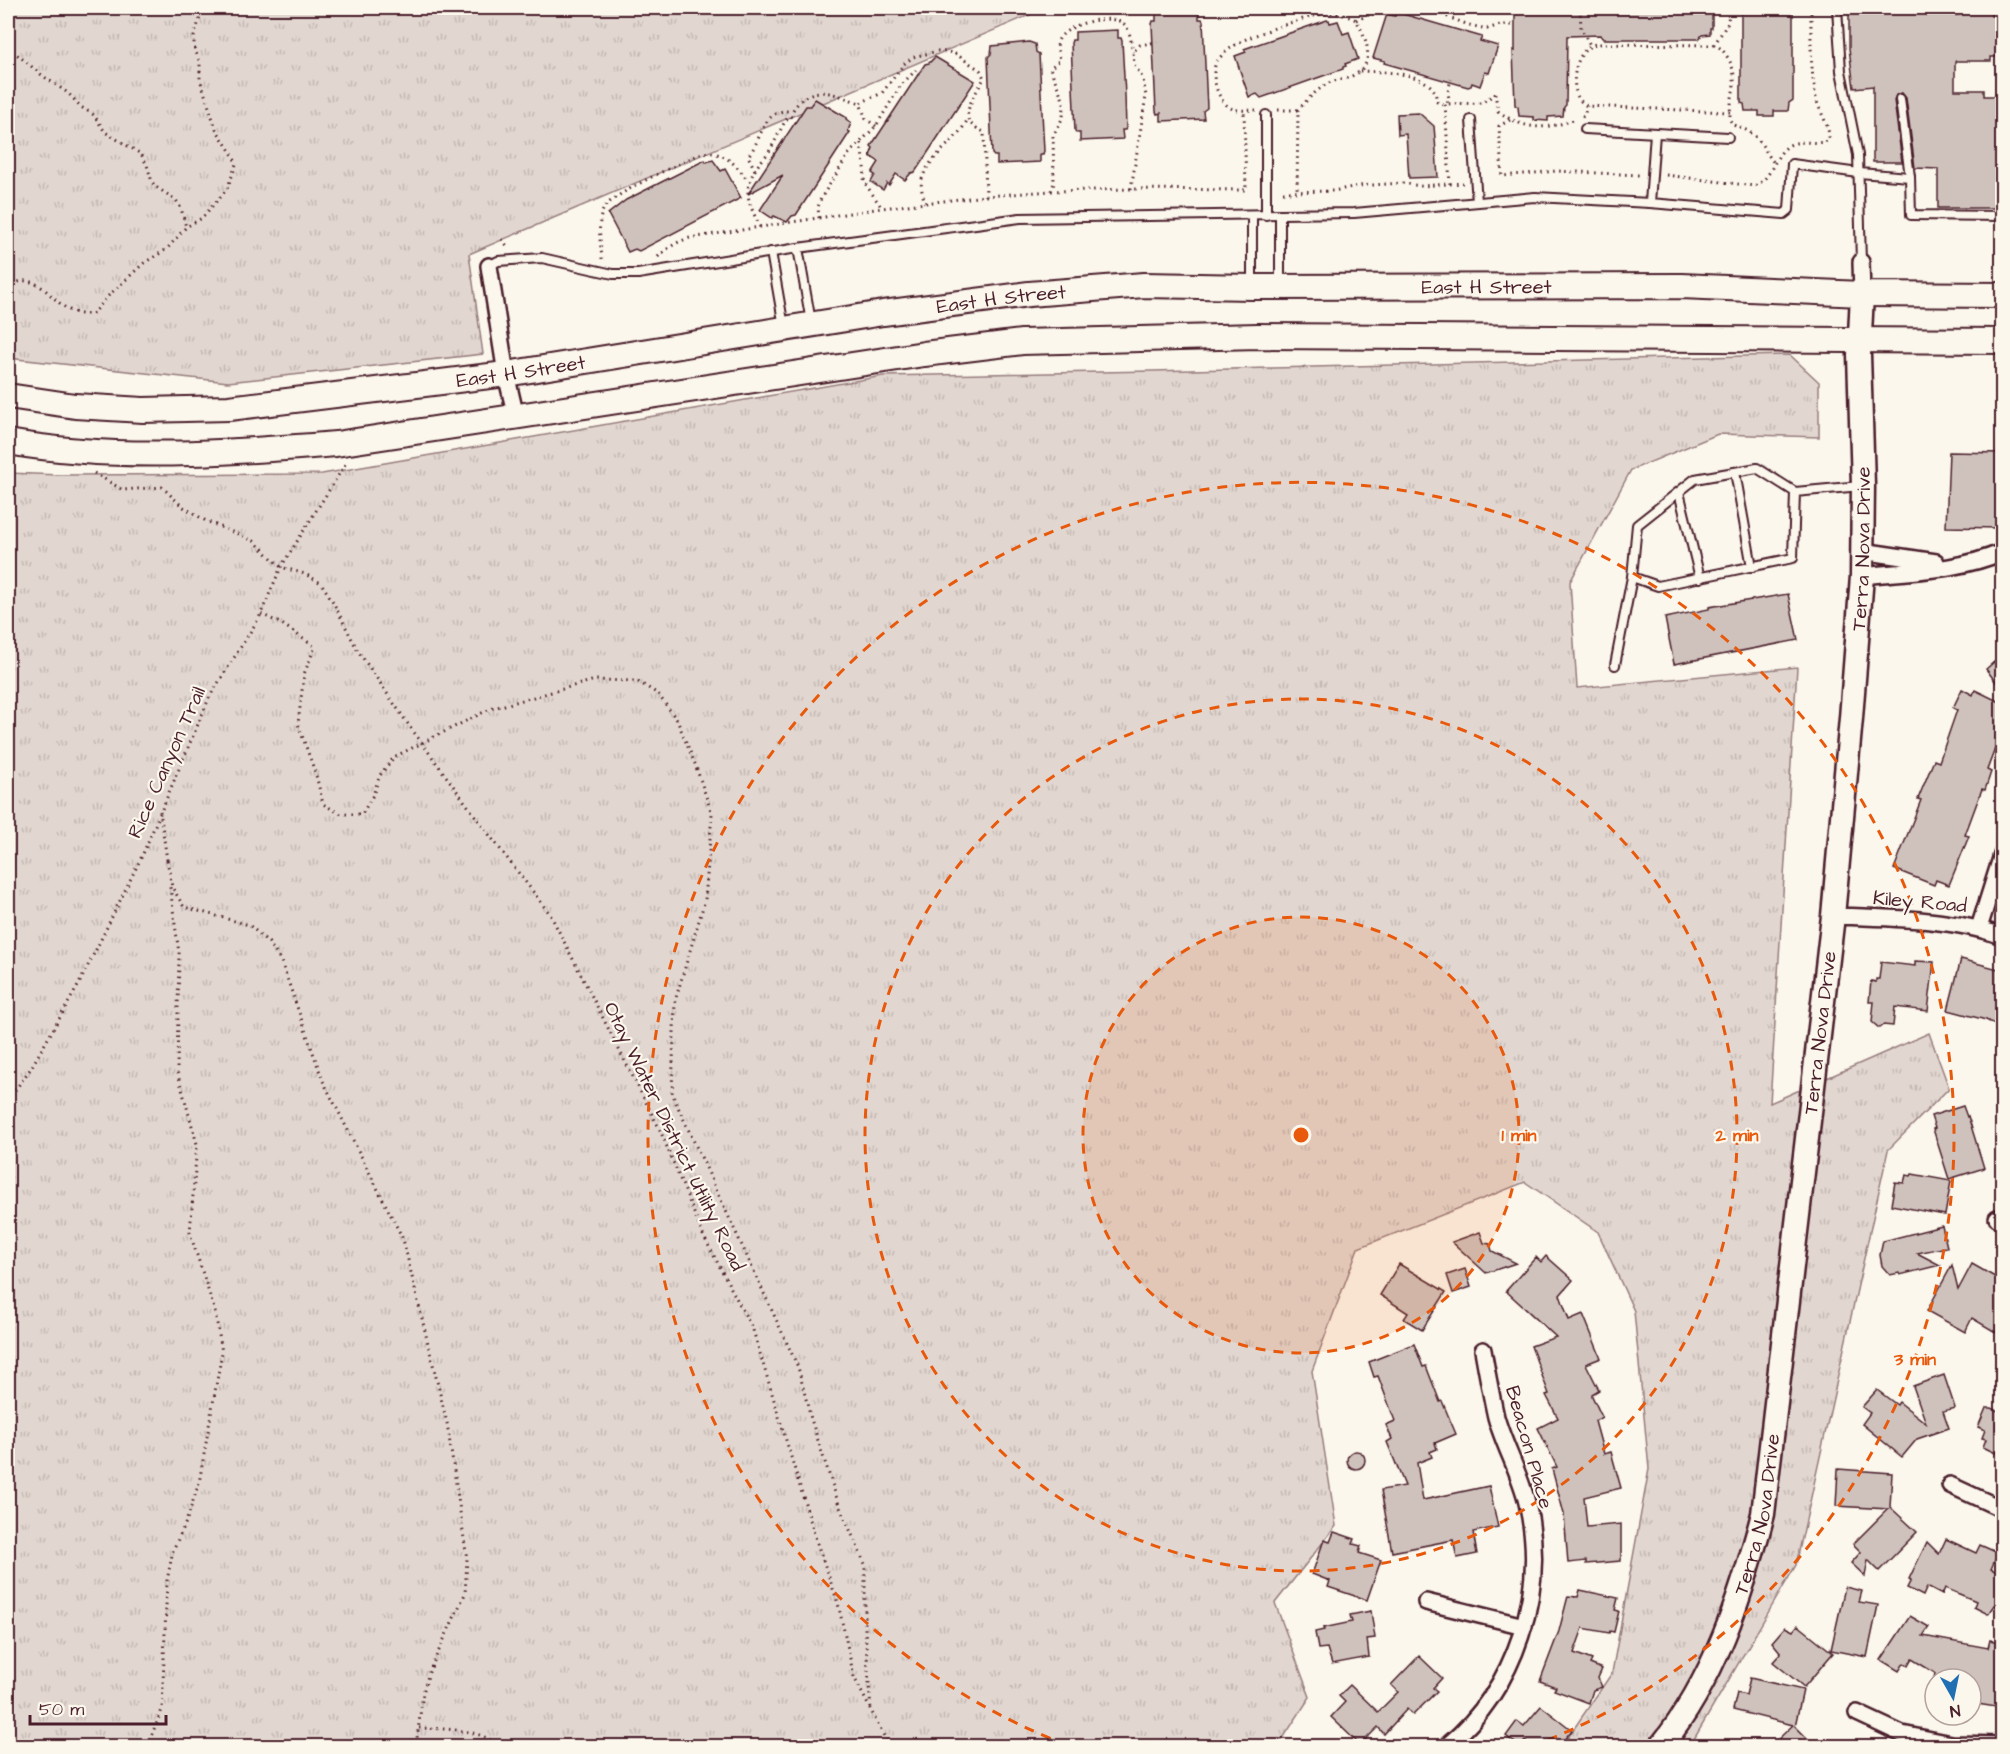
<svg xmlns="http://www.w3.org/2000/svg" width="2010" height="1754" font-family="'Architects Daughter',sans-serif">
	<defs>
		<pattern id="grass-tufts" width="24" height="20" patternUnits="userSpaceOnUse" patternTransform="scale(1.5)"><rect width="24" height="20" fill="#e2d7d0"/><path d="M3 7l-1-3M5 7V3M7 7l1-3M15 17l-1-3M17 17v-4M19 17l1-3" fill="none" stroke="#c3b8b3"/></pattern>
	</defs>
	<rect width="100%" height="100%" fill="#fbf7ec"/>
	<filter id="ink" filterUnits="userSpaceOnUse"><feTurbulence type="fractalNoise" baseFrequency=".0167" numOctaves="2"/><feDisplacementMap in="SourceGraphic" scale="12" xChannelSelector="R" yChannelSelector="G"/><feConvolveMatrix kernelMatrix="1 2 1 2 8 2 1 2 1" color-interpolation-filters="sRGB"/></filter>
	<g filter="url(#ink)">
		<g fill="url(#grass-tufts)" stroke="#967b7e" stroke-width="1.5">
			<path d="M8,8H1046L469,254L483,354L228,382L8,358Z"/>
			<path d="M1790,355L1819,382V437L1718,434L1631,470L1570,582L1577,688L1797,667L1770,1103L1929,1033L1949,1088L1888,1150L1796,1565L1690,1746H1562L1612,1673L1649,1469L1634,1311L1598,1232L1525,1182L1358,1248L1312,1371L1336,1526L1275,1603L1310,1697L1278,1746H8V473L60,475L322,474L883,376L1153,371Z"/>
		</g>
		<g fill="#cfc2bc" stroke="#4a1f2b" stroke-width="1.5">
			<path d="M1515,8H1712V28H1710V34L1702,35L1699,39H1603L1600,35L1567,36L1566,105L1564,107L1563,116L1548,117V121L1534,120V117L1519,116L1518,107L1515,105L1513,50L1515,51Z"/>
			<path d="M1741,8H1793V100L1789,103L1788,111H1774V116H1759V111H1745L1744,104L1741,103Z"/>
			<path d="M1849,8H1927V15H1958V11H1991V16H2002V57H1991V61H1955V90H1984V96H1995L1997,98V108H2001L2002,208H1938V169L1915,168L1906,98L1902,93L1896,95L1894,100L1902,162H1873V86L1854,88L1849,48Z"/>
			<path d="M1199,11V19H1202L1203,21L1207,108L1203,111L1204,119L1161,121V113L1157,114L1156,111L1152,24L1153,21H1156V12Z"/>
			<path d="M1396,12L1482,37L1480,41L1498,46L1489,73L1485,72L1480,86L1472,83L1471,86L1468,87L1384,63L1385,61L1373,58L1387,14L1395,16Z"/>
			<path d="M1327,20H1329L1330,23L1338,21L1343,34L1349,32L1358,59L1345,64L1346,66L1343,67V69L1320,77L1261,98L1257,94L1249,97L1235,56L1246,52L1244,49Z"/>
			<path d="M1118,30V38H1121L1122,41L1125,95L1126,128L1125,130H1122L1123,139L1080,141V133H1077L1075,131L1071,43L1072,40H1075V32Z"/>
			<path d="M1029,42L1035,44L1036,52L1039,54L1044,151L1043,154H1040V162L997,164V156H994L992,154L988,57L991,54L992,46Z"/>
			<path d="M935,57L975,81L915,172L911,173L905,180L896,174L889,185L887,183L883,190L871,182L875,175L872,173L879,162L870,156L873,148L871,146L925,64L929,63Z"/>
			<path d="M815,99L847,118L846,119L851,123L848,131L850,132L796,215L792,216L787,222L774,216L772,218L760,210L783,175L748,194L806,106H810Z"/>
			<path d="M1419,113L1434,126L1438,177L1409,178L1406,134L1398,135L1397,114Z"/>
			<path d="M705,160L706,162L713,160L721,171L725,169L741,198L639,251L635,249L628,252L608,214L626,200Z"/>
			<path d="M1949,452L2002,453L2000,528L1946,527Z"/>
			<path d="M1788,594L1798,640L1674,664L1665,618L1709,609V607Z"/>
			<path d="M2002,655V690L1986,669Z"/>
			<path d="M1962,689L1973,695L1975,690L2002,703V725L1996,737L1999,738L1987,770L1991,772L1985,790L1982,789L1965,835L1969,836L1949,885L1936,880L1934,885L1894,869L1921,800L1918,799L1934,760L1939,762L1957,710L1953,708Z"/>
			<path d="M1961,959L2002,970V1012L1996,1025L1986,1020L1948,1010Z"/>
			<path d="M1915,961L1934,962L1928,1011L1895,1007L1893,1026L1883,1025L1879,1028L1872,1022L1874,1002H1869L1871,981L1876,982V979H1879L1881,962L1915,966Z"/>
			<path d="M1963,1106L1967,1117L1968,1116L1984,1168L1949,1179L1933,1129L1935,1128L1931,1116Z"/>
			<path d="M1912,1174L1951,1181L1945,1215L1891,1205L1895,1182L1904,1183L1906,1175L1911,1176Z"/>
			<path d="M1942,1226L1947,1247L1917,1253L1940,1265L1900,1275L1899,1273L1890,1275L1882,1266L1880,1255L1883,1241Z"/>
			<path d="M1480,1232L1484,1243L1490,1244L1492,1251L1516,1263L1486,1273L1452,1242Z"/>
			<path d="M1546,1256L1573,1280L1560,1295L1569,1320L1583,1314L1601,1358L1586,1364L1599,1390L1592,1394V1396L1602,1417L1595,1421L1604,1454L1611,1452L1621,1488L1584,1497L1587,1527L1621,1524V1561L1586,1564V1561L1568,1563L1564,1514L1552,1469L1557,1467L1538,1428L1558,1418L1546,1395L1549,1394L1531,1346L1556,1337L1506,1291L1536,1257L1541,1262Z"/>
			<path d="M1399,1264L1446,1292L1422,1330L1404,1319L1408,1313L1380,1295Z"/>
			<path d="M1972,1264L2002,1281V1336L1972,1318L1965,1332L1927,1311L1952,1265L1958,1290Z"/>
			<path d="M1465,1269L1471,1287L1453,1293L1447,1275Z"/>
			<path d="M1414,1344L1423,1367L1426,1366L1440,1402L1442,1401L1456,1434L1435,1443L1437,1449L1430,1452L1432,1457L1417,1463L1423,1500L1489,1486L1498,1527L1473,1532L1477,1554L1457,1558L1453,1540L1392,1552L1381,1490L1405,1486L1387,1442L1392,1439L1386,1425L1395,1421L1378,1376L1374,1377L1369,1362Z"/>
			<path d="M1944,1375L1955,1408L1943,1411L1949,1428L1917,1439L1902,1457L1862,1424L1870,1413L1862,1407L1877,1390L1897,1405L1899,1402L1926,1423L1913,1386Z"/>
			<path d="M1986,1408H1992L2002,1413V1456L1983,1447L1986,1439L1982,1438L1985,1430L1978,1427Z"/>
			<circle cx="1356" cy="1460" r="9"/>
			<path d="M1838,1469L1892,1473L1890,1507L1917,1532L1879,1571L1868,1560L1865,1576L1851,1563L1861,1552L1853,1544L1888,1509L1836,1506Z"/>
			<path d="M1334,1532L1355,1539L1353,1544L1361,1546L1359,1553L1381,1560L1367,1600L1328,1587L1330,1581L1312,1574L1324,1540L1330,1542Z"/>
			<path d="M1946,1539L1976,1553L1980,1545L1998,1553L1991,1569L2002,1574V1609L1994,1605L1988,1614L1974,1607L1976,1601L1945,1588L1942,1595L1927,1587L1923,1596L1907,1588L1911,1580L1909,1579L1927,1542L1939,1554Z"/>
			<path d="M1845,1587L1862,1591L1859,1602L1878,1605L1867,1657L1831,1650Z"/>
			<path d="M1580,1590L1618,1598L1615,1610L1619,1611L1614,1632L1610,1631L1609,1633L1583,1628L1574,1653L1592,1660L1590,1664L1602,1669L1598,1678L1602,1687L1593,1690L1589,1703L1554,1690L1556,1687L1540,1681L1559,1631L1568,1596L1578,1597Z"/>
			<path d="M1371,1611L1375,1638L1367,1639L1369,1657L1332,1664L1327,1648L1318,1649L1315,1632L1324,1630L1323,1628L1352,1622L1350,1615Z"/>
			<path d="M1910,1616L1929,1627L1923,1636L1988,1648L1990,1640L2002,1643V1698L1998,1697L1996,1707L1971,1703V1679H1934L1935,1673L1912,1659L1908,1666L1904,1663L1899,1671L1881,1660Z"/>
			<path d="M1798,1625L1833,1653L1804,1687L1773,1662L1781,1653L1772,1642L1785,1627L1793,1631Z"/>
			<path d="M1419,1656L1442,1678L1433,1688L1437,1691L1413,1715L1407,1709L1384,1734L1378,1727L1360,1745L1331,1717L1345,1702L1339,1696L1350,1685L1378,1712L1398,1692L1391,1685Z"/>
			<path d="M1750,1678L1803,1690L1795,1726L1815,1746H1771L1793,1725L1733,1710L1737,1693L1746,1695Z"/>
			<path d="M1541,1706L1572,1730L1559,1746H1533L1525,1741L1521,1746H1519L1506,1736L1517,1721L1524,1726Z"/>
		</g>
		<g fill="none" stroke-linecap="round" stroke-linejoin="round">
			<g stroke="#4a1f2b" stroke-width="12">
				<g id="lane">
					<path d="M1837,8L1841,71L1858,155L1861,262"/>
					<path d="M1900,99L1910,177L1911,215L2002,216"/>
					<path d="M1471,120L1477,202"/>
					<path d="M1585,129L1728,137"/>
					<path d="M1650,203L1655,133"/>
					<path d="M1252,215V285"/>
					<path d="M1266,215V115"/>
					<path d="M1280,215V285"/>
					<path d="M798,248L811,322"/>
					<path d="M771,252L784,327"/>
					<path d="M489,266L498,261L542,258L613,274H638L798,248L1020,218L1354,213L1535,197L1650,203L1784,214L1789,210L1792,164L1859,173L1910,177"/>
					<path d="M1735,472L1752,567"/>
					<path d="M1679,492L1700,578"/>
					<path d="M1795,492L1793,558L1658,586L1632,577L1637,525L1695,479L1757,468L1795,492L1861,486"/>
					<path d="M1615,665L1632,577"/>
				</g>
			</g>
			<g stroke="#4a1f2b" stroke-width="20">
				<g id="street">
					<path d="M1861,262L1862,294"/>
					<path d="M489,266L506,374L516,417"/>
					<path d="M1862,551L1936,562"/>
					<path d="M1862,576C1909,571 1959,571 2002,552"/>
					<path d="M1833,916C1888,918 1951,918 2002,936"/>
					<path d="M1979,928L2002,855"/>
					<path d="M1997,1218L2002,1221"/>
					<path d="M1950,1485L2002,1509"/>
					<path d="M1426,1602L1524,1626"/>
					<path d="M1857,1713L1902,1734L1952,1744L2002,1745"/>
					<path d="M1447,1746C1516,1688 1548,1591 1527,1503C1520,1473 1504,1446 1496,1417C1491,1395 1487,1372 1483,1350"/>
				</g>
			</g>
			<g stroke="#4a1f2b" stroke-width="27">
				<g id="secondary">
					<path id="s1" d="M1661,1746C1715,1679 1741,1597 1763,1514L1833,916L1851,718L1862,576L1863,485L1859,355L1862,294"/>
				</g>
			</g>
			<g stroke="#4a1f2b" stroke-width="28">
				<g id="primary">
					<path id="s2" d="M8,396L75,406L143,410L229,408L506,374L883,313L1029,294L1144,285L1252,287L1682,286L1862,294L2002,295"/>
					<path d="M8,442C115,461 227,453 336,444L924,354L1022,342L1258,336L2002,341"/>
				</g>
			</g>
			<g stroke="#4a1f2b" stroke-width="3" stroke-dasharray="1.5 4.5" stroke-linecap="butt">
				<path d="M1412,8L1437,13L1469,25L1487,29L1500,25H1514"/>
				<path d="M1580,8L1581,28L1590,45"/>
				<path d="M1356,20L1387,8"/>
				<path d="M1714,45L1728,23L1729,8"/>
				<path d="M8,47L43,76L68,93L81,107L94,115L105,132L141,154L147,165L152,182L156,187L176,200L181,208L186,227"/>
				<path d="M1360,71C1380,72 1424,71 1435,92C1436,95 1436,98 1437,102L1445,104L1449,100L1448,92L1451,79"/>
				<path d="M793,110C812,81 833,94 860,103"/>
				<path d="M1256,110C1249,110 1240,111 1233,109C1218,104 1209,74 1217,61C1222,54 1234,45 1242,41C1255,34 1316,13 1330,13C1339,13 1348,16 1356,20C1367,38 1377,65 1352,76C1345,80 1336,79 1329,83C1317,89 1307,100 1298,110L1297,193"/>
				<path d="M1278,110H1298"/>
				<path d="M1730,112L1587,106C1584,104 1581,102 1579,99C1569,83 1576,48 1596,44L1714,45C1721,47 1724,52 1728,58C1741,79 1729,97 1730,120L1733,125C1762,134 1758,143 1775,164"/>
				<path d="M1582,117L1584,116L1587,106"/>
				<path d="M1510,120L1499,126L1502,176L1557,171L1639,175"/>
				<path d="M876,126L866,119L860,103L882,93L904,64L913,57L938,51L954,53L980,70L984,78C979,89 960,113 971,124C974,127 980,130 984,132L986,196"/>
				<path d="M861,143C862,157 866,168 864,182L882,208"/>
				<path d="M755,170L748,156C764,137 761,109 792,111"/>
				<path d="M1666,175L1754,186C1774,179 1773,152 1792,144C1803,140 1814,144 1825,142L1829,139C1830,126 1819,111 1816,98C1810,68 1811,38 1811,8"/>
				<path d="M1450,184L1445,104L1481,103L1495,94L1498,111C1525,131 1546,130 1576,119"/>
				<path d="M1131,189L1146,96L1143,79L1134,64L1133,52L1140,45L1157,42"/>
				<path d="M1051,191L1054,183L1053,136L1063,117L1064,107L1062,97L1050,68L1060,60C1059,54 1056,47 1058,41C1065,23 1114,12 1125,25C1131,32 1131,44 1133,52"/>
				<path d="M1283,192L1333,191L1358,186L1402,183L1421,186L1463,183"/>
				<path d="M925,203C923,196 920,186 922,179C930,154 958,142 968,118"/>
				<path d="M819,218L818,207L821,198L849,154L876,126L901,85L916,70"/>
				<path d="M760,227C749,203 741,191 757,167C761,160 768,155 771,148C778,137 781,126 789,116L795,118"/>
				<path d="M502,239L508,247"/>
				<path d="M658,257C667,248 678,241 690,238L882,208L986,196L1051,191L1131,189L1246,190L1244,110"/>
				<path d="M602,259C601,244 596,222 604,208C613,193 683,162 702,153C723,150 737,165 748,181"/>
				<path d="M8,288C13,285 19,280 26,281C51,283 61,321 94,313L107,297L144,263L167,249L186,227L202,218L227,189L232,176L236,164L234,157L216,129L200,79V63L194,47V37L203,8"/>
				<path d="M94,473L123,490L162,487L182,506L206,521L254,541L281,567L305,574L321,583L332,600L358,651L408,724L484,828L550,914L660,1130L703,1235L753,1330L816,1540L838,1603L854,1677L889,1746"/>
				<path d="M261,614L282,624L315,647L304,674L298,724L316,775L323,804L341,814H362L373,795L380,775L394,757L490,709L595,680L637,681L658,694L677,720L695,764L712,814L705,900L675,1001L672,1094L798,1367L811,1419L839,1505L865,1564V1630L871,1710"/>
				<path d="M160,811L167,860"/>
				<path d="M167,860L172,887L184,907L249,925L269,943L281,961L323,1081L403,1239L447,1423L467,1559L465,1594L429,1672L423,1693L416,1746"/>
				<path d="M8,1100L31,1068L78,986L142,856L210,696L259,618L281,567L346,463"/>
				<path d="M419,1728C443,1729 480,1728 498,1746"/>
				<path d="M147,1746L162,1710L167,1581L173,1550L186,1522L199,1483L222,1352L215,1312L190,1233L197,1144L177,1071L179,953L170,887"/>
			</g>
			<use href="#lane" stroke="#fbf7ec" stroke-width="8"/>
			<use href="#street" stroke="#fbf7ec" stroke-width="15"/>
			<use href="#secondary" stroke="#fbf7ec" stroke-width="22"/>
			<use href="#primary" stroke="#fbf7ec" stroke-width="24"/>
		</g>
	</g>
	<circle cx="1301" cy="1135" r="218" fill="#e8590c" fill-opacity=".12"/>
	<g fill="none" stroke="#e8590c" stroke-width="3" stroke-dasharray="10 8">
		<circle cx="1301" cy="1135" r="218"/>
		<circle cx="1301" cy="1135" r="436"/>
		<path d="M1067 1745A653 653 0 1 1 1535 1745"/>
	</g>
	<g text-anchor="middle" stroke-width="4.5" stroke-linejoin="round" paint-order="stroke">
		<g font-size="20" fill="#4a1f2b" stroke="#fbf7ec">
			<text dy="7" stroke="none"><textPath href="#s2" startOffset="1488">East H Street</textPath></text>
			<text dy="7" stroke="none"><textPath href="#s2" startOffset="1002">East H Street</textPath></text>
			<text dy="7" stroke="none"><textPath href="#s2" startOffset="516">East H Street</textPath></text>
			<text dy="7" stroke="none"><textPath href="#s1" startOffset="1226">Terra Nova Drive</textPath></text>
			<text transform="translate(166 762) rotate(-66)" y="7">Rice Canyon Trail</text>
			<text transform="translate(1920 901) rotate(5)" y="7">Kiley Road</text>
			<text dy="7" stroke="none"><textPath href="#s1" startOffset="740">Terra Nova Drive</textPath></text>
			<text transform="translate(675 1136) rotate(64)" y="7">Otay Water District Utility Road</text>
			<text transform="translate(1530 1447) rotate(74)" y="7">Beacon Place</text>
			<text dy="7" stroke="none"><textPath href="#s1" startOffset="254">Terra Nova Drive</textPath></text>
		</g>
	</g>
	<circle cx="1301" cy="1135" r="9" fill="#e8590c" stroke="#fbf7ec" stroke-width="3"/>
	<g font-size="18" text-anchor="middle" font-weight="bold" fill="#e8590c" stroke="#fbf7ec" stroke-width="4.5" stroke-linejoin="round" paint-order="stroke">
		<text x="1519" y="1141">1 min</text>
		<text x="1737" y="1141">2 min</text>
		<text x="1915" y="1365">3 min</text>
	</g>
	<rect width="2010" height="1754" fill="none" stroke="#fbf7ec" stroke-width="30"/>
	<rect x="15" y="15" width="1980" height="1724" fill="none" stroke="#4a1f2b" stroke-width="2" filter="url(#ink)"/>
	<g transform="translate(1953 1697) rotate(171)"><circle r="28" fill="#fbf7ec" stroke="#b4a19f" stroke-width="1.5"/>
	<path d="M0-4.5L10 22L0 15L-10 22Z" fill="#1f6fb2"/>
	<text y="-9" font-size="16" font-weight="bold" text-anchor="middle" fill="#4a1f2b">N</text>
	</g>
	<path d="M30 1715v9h136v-9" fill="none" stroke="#4a1f2b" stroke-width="3"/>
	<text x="39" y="1715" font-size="18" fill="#4a1f2b" stroke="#fbf7ec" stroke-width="4.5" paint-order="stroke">50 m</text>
</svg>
